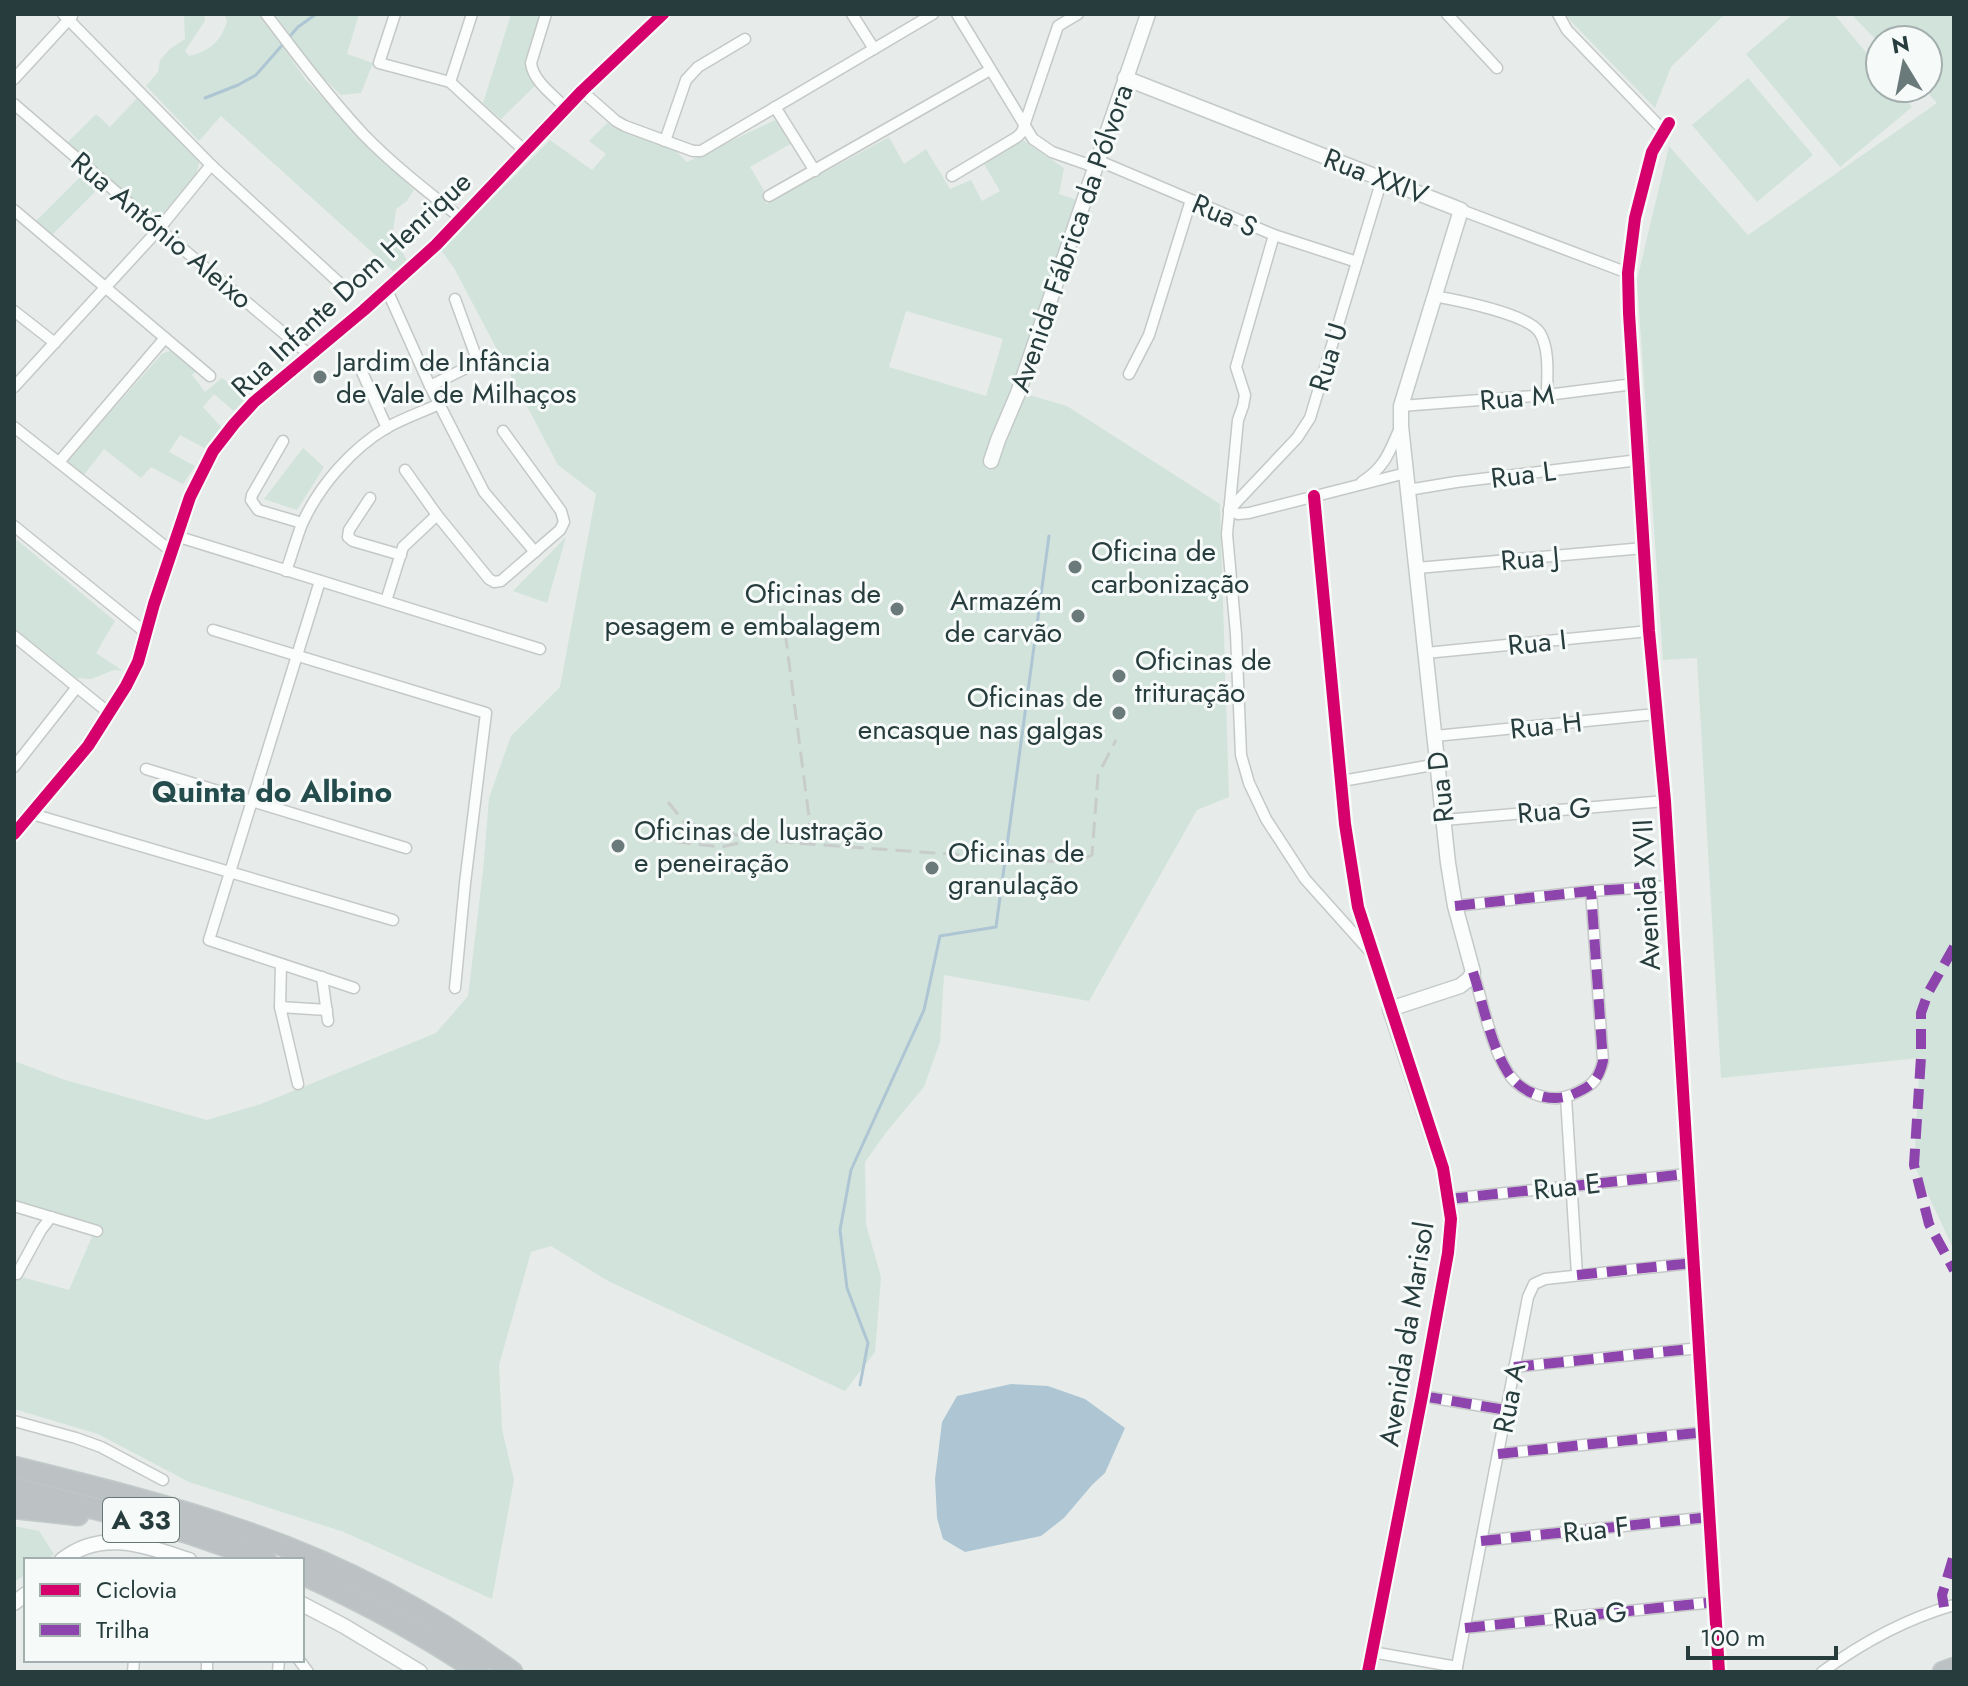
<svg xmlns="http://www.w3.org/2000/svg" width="1968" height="1686" font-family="Jost,sans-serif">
	<rect width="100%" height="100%" fill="#e7ecea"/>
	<g fill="#d2e3db" fill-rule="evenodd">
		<path d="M184,14H204L205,21L185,51L189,56C209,51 221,42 227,21L224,14H258L284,48L305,79L380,158L414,190L407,201L396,209L393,232L407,261L395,273L221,116L199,141L146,86L158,72L160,60L170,49L185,39Z"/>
		<path d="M275,14H359L347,54L373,63L361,93L341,95L314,69Z"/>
		<path d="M511,14H542L527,65V73L536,85L501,119L483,103Z"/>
		<path d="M1564,14H1725L1671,67L1655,108Z"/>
		<path d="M1793,14H1834L1880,69V88H1896L1912,107L1840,167L1746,54Z"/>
		<path d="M1851,14H1954V1250L1914,1165L1920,1058L1721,1078L1697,658L1663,660L1637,280L1669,146L1748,235L1937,103L1923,88H1928V40H1880V44Z"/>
		<path d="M1748,78L1813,155L1757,202L1692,125Z"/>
		<path d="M139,96L199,158C200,182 176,199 161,215L154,216L67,143L96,114L110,127Z"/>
		<path d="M775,120L792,143L750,167L765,192L766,204L889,137L904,164L926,149L950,189L971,180L982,201L1000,191L984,164L1023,140L1064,168L1059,194L1077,200L1012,390L1067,406L1220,504L1229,797L1197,810L1089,1001L944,975L940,1042L924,1087L888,1130L865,1162L866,1224L881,1277L875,1352L845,1391L608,1281L551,1246L531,1252L499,1365L502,1429L514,1480L492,1599L344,1532L189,1482L98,1434L14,1409V1275L69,1290L93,1234L14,1207V1061L62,1079L207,1120L261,1104L436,1033L468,996L483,871L489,798L511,736L560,687L596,494L558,465L454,268L441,250L550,140L592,170L606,154L589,141L607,123L675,150L687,162ZM906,311L1003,339L986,396L889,367Z"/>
		<path d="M84,173L100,187L51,236L34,223Z"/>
		<path d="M169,351H174L196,371L192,375L205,392L222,378L247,398L235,412L214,394L203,407L221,427L206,449L180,435L169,452L195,466L183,484L151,467L141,478L104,449L83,476L68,466L66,462L162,354Z"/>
		<path d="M303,448L324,467L297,510L264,499Z"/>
		<path d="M566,537L547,603L513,591Z"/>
		<path d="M17,540L115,621L96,653L123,671L114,670L91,679L76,678L14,628V545Z"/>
		<path d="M14,1526L39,1531L54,1554L46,1560H26V1574L14,1582Z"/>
	</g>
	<path fill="#aec6d4" d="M1011,1384L1048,1386L1085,1399L1125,1428L1105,1473L1092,1485L1064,1518L1041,1536L965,1552L943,1539L937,1518L935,1479L942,1422L957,1396Z"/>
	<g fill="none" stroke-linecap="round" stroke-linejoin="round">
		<g stroke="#aec6d4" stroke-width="3">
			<path d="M205,98L238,85L256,75L298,27L316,14"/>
			<path d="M860,1385L868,1343L847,1288L840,1230L851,1170L924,1010L940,936L996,927L1049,536"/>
		</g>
		<g stroke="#c4c9c7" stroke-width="13">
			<g id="street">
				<path d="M63,14L211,165L346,289"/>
				<path d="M266,14C297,55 328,96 363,134C393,165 428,192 462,219"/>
				<path d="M395,14L379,63L450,82L525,151"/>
				<path d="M546,14L531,63C533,81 553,95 566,108"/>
				<path d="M852,14L874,49"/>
				<path d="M957,14L1033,139L1052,152L1095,167"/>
				<path d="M1447,14L1497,68"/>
				<path d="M1558,14L1567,30L1664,131"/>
				<path d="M14,79L72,16"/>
				<path d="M450,82L472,14"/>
				<path d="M582,91L616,121L625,126L693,151H701L933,14"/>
				<path d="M14,104L159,229L311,356"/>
				<path d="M775,107L815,171"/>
				<path d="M1669,123L1652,152L1635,218L1628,273L1629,313L1649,631L1665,801L1719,1672"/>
				<path d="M665,141L686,80L698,67L745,39"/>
				<path d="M1097,160L1274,235L1357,262"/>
				<path d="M952,176L1017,137L1022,132L1058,26L1078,14"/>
				<path d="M769,196L990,70"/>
				<path d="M14,210L210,376"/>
				<path d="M1461,210L1628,273"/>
				<path d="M1274,235L1236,367L1245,395L1243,406L1238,420L1227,534L1236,634L1241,755L1249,783L1266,819L1305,879L1373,955"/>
				<path d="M387,290L430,386L484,492L535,552"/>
				<path d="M1434,296C1456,300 1529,314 1540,333C1550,350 1547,376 1547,395"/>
				<path d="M14,311L55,343"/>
				<path d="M362,372L387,428"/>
				<path d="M1129,374L1149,335L1191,200"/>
				<path d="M430,386L478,362L455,299"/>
				<path d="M14,387L159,229L211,165"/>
				<path d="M1401,406L1547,395L1634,384"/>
				<path d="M14,427L171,551"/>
				<path d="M283,441L252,495L251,500L258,510L302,523"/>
				<path d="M59,462L165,338"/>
				<path d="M405,470L437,515L489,579L494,582L501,581L560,530L564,522L561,511L503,431"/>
				<path d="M1362,482C1386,466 1389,452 1400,428"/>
				<path d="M1408,490L1456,482L1639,460"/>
				<path d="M1314,496L1345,824L1358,907L1390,1009"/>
				<path d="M370,498L349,530L348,537L353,541L401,555"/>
				<path d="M1229,510L1297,438L1310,418L1382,179"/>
				<path d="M1229,510L1238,514L1249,513L1406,473"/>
				<path d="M14,526L146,633"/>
				<path d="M176,536L540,649"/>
				<path d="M1417,568L1644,548"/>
				<path d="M286,571C292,555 296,539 302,524C319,486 352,448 388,427C404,418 422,412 439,404"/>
				<path d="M320,581L209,940L354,988"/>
				<path d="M386,601L403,547L437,515"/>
				<path d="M213,630L486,713L465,883L455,988"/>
				<path d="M14,636L109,713"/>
				<path d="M1426,653L1649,631"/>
				<path d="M1435,736L1656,714"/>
				<path d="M14,767L77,687"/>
				<path d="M146,769L406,848"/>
				<path d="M1342,781L1438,764"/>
				<path d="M32,814L393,920"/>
				<path d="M1444,820L1665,801"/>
				<path d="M1455,906L1591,891L1670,886"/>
				<path d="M281,964L280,1007L298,1084"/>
				<path d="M1473,972C1483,1003 1490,1043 1507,1071C1519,1092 1549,1104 1571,1095C1590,1087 1598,1082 1603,1061L1591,891"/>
				<path d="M322,977L328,1021"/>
				<path d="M280,1007L327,1010"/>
				<path d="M1566,1097L1577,1275"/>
				<path d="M1448,1199L1687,1174"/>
				<path d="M14,1206L97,1231"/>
				<path d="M14,1274H17L41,1230L51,1217"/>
				<path d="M1514,1367L1700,1348"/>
				<path d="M1422,1396L1506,1410"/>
				<path d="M14,1421L76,1438L101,1447L163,1480"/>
				<path d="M1498,1454L1706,1432"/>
				<path d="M1481,1541L1710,1517"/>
				<path d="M1465,1628L1715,1602"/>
				<path d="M1372,1652L1457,1667"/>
				<path d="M299,1660L308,1672"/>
				<path d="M133,1672L134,1660"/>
				<path d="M207,1672V1660"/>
				<path d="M278,1672L279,1660"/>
				<path d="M1456,1672L1528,1297L1534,1284L1545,1279L1693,1263"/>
				<path d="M1822,1672C1863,1642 1905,1619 1954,1605"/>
			</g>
		</g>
		<g stroke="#c4cac9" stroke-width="17">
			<g id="secondary">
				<path d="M1125,78L1461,210L1401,406V426L1448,863L1455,906L1473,972L1469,979L1460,986L1390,1009L1443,1168L1451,1219L1448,1253L1422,1396L1368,1672"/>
				<path d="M991,461L998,440L1018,393L1148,14"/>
				<path d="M14,834L88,746L126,686L138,662L154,604L190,497L213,451L234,424L254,402L364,310L436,245L582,91L663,14"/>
				<path d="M62,1560C103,1528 145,1546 189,1560"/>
				<path d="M14,1603L26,1594"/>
				<path d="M302,1604L344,1626L420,1672"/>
			</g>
		</g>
		<g stroke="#c3caca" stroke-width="23">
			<g id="highway">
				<path d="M14,1467C91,1486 168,1505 243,1531C339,1564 431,1612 512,1672"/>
				<path d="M14,1488L185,1532L266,1560"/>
				<path d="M14,1508L78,1515"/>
				<path d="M302,1574C364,1602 423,1634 479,1672"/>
				<path d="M1943,1672L1954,1668"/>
			</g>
		</g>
		<use href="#street" stroke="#fbfcfc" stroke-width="10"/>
		<use href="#secondary" stroke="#fbfcfc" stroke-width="14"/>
		<use href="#highway" stroke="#bcc2c3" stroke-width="20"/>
		<g stroke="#c8cccb" stroke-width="3" stroke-dasharray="16 8" stroke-linecap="butt">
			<path d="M779,585L809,817V829L807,837L791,843"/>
			<path d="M668,802L685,823L723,831L753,840L1075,863L1092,855L1098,775L1116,740"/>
			<path d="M651,839L721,847L753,840"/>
		</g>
		<g stroke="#8e44ad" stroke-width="10" stroke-dasharray="20 10" stroke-linecap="butt">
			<path d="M1455,906L1591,891L1670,886"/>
			<path d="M1954,947L1928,993L1921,1013V1057L1914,1165L1929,1224L1954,1270"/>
			<path d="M1473,972C1483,1003 1490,1043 1507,1071C1519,1092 1549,1104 1571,1095C1590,1087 1598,1082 1603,1061L1591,891"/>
			<path d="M1448,1199L1687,1174"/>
			<path d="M1577,1275L1693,1263"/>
			<path d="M1514,1367L1700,1348"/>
			<path d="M1422,1396L1506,1410"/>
			<path d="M1498,1454L1706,1432"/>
			<path d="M1481,1541L1710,1517"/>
			<path d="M1944,1607L1942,1595L1954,1555"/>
			<path d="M1465,1628L1715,1602"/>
		</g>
		<g stroke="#f6faf9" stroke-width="17">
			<g id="cycleway">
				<path d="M1669,123L1652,152L1635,218L1628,273L1629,313L1649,631L1665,801L1719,1672"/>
				<path d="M1314,496L1345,824L1358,907L1443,1168L1451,1219L1448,1253L1422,1396L1368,1672"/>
				<path d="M14,834L88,746L126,686L138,662L154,604L190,497L213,451L234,424L254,402L364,310L436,245L582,91L663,14"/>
			</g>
		</g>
		<use href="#cycleway" stroke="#d6006c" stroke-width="12"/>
	</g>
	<g fill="#6a7a7a" stroke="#f6faf9" stroke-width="3">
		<circle cx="320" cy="377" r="8"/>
		<circle cx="1075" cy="567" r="8"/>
		<circle cx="897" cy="609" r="8"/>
		<circle cx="1078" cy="616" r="8"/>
		<circle cx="1119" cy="676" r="8"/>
		<circle cx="1119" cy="713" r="8"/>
		<circle cx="618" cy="846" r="8"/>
		<circle cx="932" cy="868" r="8"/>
	</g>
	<g text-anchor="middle" stroke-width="6" stroke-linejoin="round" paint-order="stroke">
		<rect fill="#f6faf9" stroke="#657675" stroke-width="2" x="103" y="1498" width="76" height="44" rx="6"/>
		<g font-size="26" font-weight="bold" fill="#273d3d">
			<text x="141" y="1529">A 33</text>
		</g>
		<g font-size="28" fill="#273d3d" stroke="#f6faf9">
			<text transform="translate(1376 176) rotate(21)" y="10">Rua XXIV</text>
			<text transform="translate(1225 215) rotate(23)" y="10">Rua S</text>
			<text transform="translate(162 230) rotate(40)" y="10">Rua António Aleixo</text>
			<text transform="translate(1071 238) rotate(-71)" y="10">Avenida Fábrica da Pólvora</text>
			<text transform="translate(351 284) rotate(-43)" y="10">Rua Infante Dom Henrique</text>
			<text transform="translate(1328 357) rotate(-73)" y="10">Rua U</text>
			<text transform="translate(1517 397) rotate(-5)" y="10">Rua M</text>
			<text transform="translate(1523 474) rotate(-7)" y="10">Rua L</text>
			<text transform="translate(1530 558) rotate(-5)" y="10">Rua J</text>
			<text transform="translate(1537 642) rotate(-6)" y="10">Rua I</text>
			<text transform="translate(1546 725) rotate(-6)" y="10">Rua H</text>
			<text transform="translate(1440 787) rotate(-96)" y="10">Rua D</text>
			<text transform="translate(1554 810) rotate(-5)" y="10">Rua G</text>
			<text transform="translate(1646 895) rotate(-93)" y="10">Avenida XVII</text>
			<text transform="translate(1567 1186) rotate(-6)" y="10">Rua E</text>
			<text transform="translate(1406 1334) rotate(-81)" y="10">Avenida da Marisol</text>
			<text transform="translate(1509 1398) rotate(-79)" y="10">Rua A</text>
			<text transform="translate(1596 1529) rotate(-6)" y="10">Rua F</text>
			<text transform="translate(1590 1615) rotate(-6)" y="10">Rua G</text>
		</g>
		<g font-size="28" fill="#273d3d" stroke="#f6faf9" text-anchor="start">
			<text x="336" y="371">Jardim de Infância<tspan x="336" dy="32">de Vale de Milhaços</tspan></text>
			<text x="1091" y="561">Oficina de<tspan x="1091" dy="32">carbonização</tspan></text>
			<text x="881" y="603" text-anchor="end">Oficinas de<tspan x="881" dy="32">pesagem e embalagem</tspan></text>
			<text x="1062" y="610" text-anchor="end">Armazém<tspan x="1062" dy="32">de carvão</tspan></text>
			<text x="1135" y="670">Oficinas de<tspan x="1135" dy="32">trituração</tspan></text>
			<text x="1103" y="707" text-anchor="end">Oficinas de<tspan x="1103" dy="32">encasque nas galgas</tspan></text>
			<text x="634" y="840">Oficinas de lustração<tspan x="634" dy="32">e peneiração</tspan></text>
			<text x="948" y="862">Oficinas de<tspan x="948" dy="32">granulação</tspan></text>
		</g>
		<g font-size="30" font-weight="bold" fill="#254c4d" stroke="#f6faf9">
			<text x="272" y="802">Quinta do Albino</text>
		</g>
	</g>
	<rect width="1968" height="1686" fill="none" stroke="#273d3d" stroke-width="32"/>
	<rect x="24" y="1558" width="280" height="104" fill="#f6faf9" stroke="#a3aeae" stroke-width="2"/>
	<rect x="40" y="1584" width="40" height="12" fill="#d6006c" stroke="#a3aeae" stroke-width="2"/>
	<text x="96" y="1598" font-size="24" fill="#273d3d">Ciclovia</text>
	<rect x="40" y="1624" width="40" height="12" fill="#8e44ad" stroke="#a3aeae" stroke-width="2"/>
	<text x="96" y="1638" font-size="24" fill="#273d3d">Trilha</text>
	<g transform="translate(1904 64) rotate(350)"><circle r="38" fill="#f6faf9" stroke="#a3aeae" stroke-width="2"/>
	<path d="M0-6L14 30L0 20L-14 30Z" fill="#6a7a7a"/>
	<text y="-12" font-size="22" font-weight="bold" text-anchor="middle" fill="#273d3d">N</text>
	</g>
	<path d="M1688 1646v12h148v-12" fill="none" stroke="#273d3d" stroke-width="4"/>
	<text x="1700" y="1646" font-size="24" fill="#273d3d" stroke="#f6faf9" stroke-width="6" paint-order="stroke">100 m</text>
</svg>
